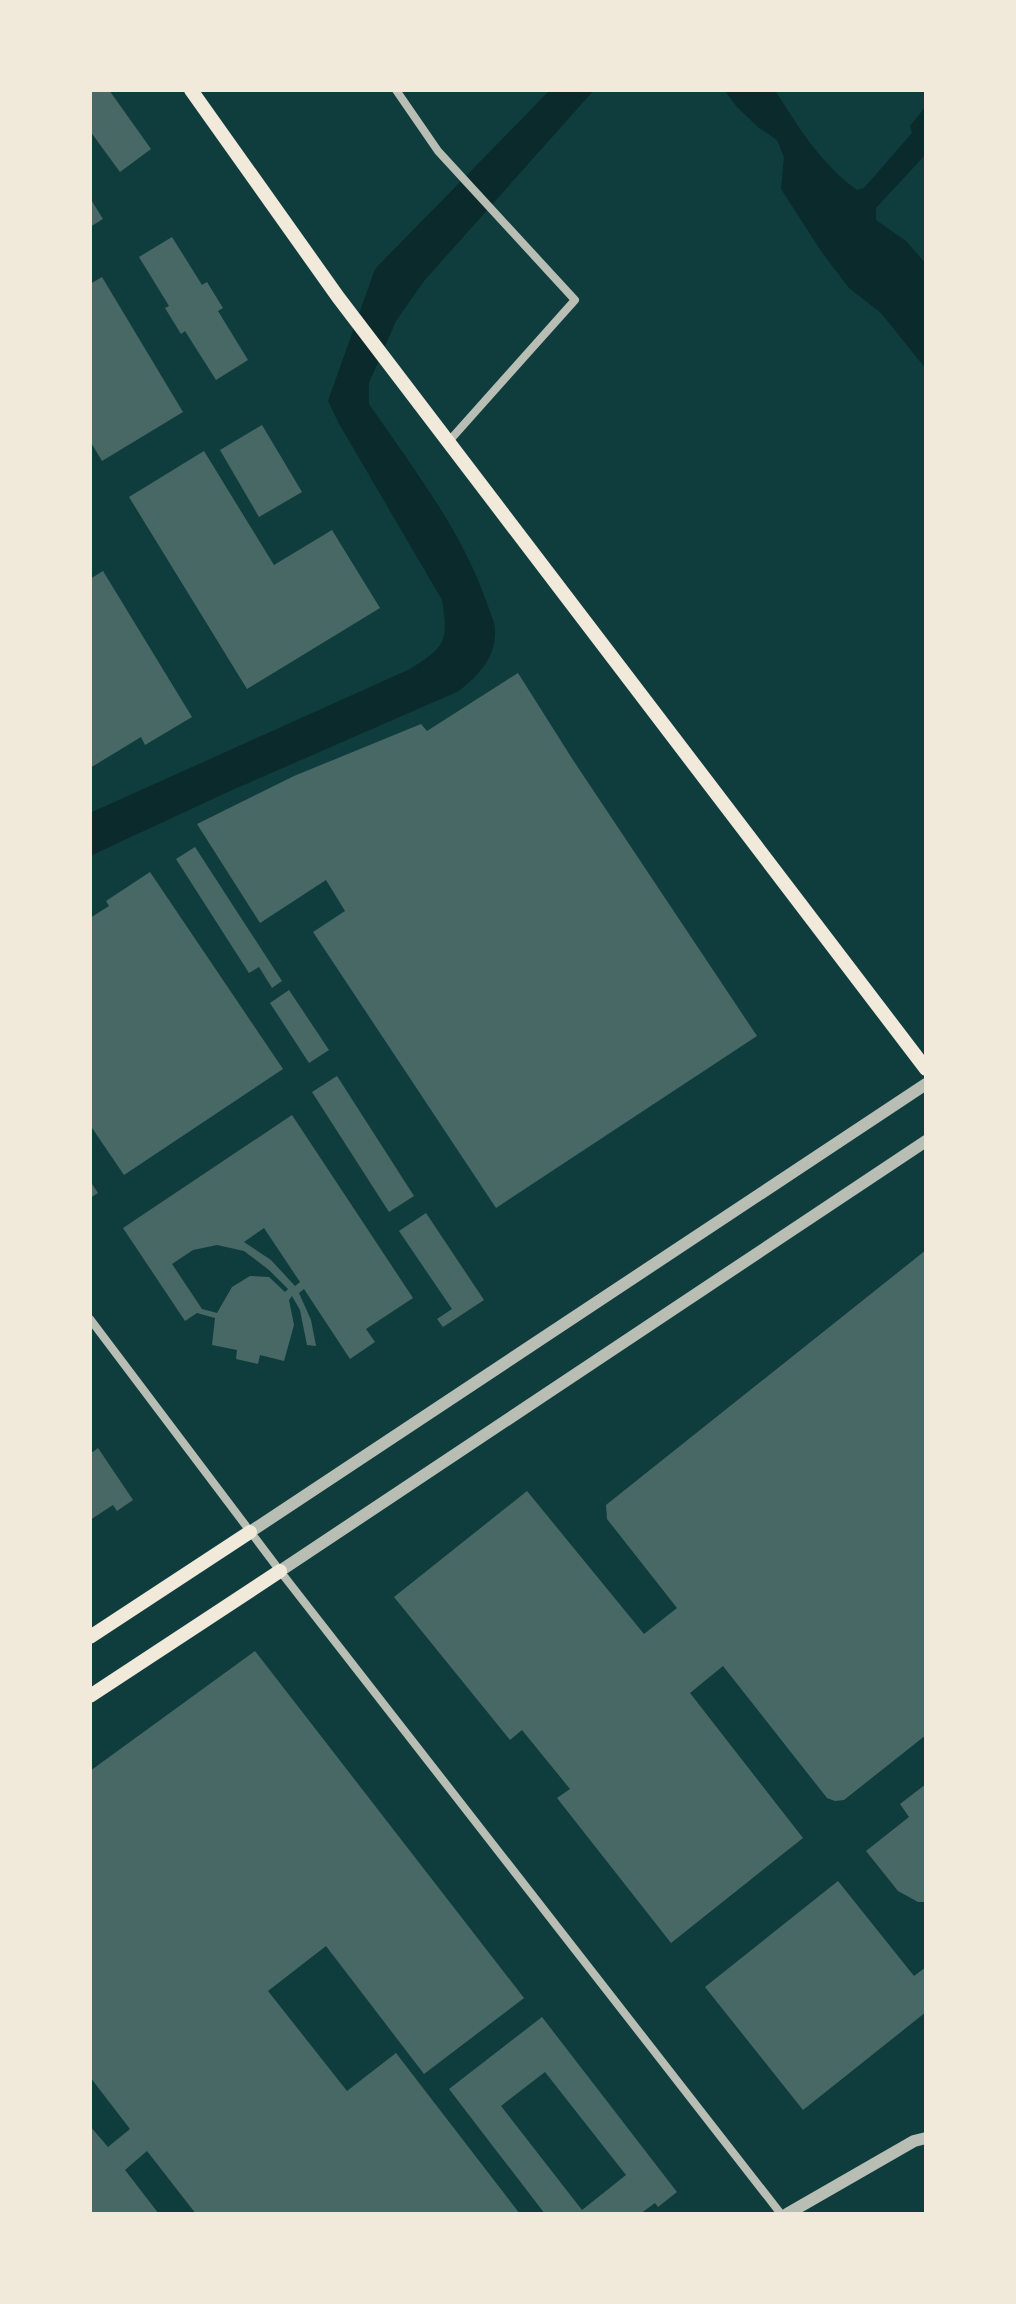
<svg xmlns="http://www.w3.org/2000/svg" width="1016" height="2304" font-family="'Playfair Display',serif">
	<rect width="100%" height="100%" fill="#0f3d3e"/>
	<g fill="#0a2a2b">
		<path d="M550,90H594L424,281L396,321L369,383V404C413,468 463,532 488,606C490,613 495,622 495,630C496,657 479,675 459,691L230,791L90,856V813L410,669C445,647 449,642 442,600L338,422L328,401L375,269Z"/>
		<path d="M724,90H775C798,127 821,164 857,190L864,188L912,133L910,126L926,106V154L876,208V220L906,241L926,264V369L881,313L849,288L823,254L781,189L784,157L777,140L759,128L737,107Z"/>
	</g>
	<g fill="#486865" fill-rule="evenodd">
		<path d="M90,90H109L151,149L120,172L90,131Z"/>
		<path d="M90,198L103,219L90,227Z"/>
		<path d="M172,237L202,285L207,282L223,308L218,311L248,360L216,380L185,331L181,334L165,308L169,306L139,257Z"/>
		<path d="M102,277L183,412L102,461L90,441V284Z"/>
		<path d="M262,425L302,492L259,517L220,450Z"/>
		<path d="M204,451L274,565L332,530L380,608L247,689L129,497Z"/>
		<path d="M103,571L192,717L145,745L141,737L90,768V579Z"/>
		<path d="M518,673L573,760L757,1036L496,1208L313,932L345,911L326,880L260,923L197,824L294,776L421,724L427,731Z"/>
		<path d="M195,847L282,981L272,988L259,967L249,973L176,859Z"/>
		<path d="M150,872L283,1069L124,1175L90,1125V918L109,906L106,901Z"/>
		<path d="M289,990L329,1050L309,1063L270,1003Z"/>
		<path d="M337,1076L414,1196L389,1212L312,1092Z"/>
		<path d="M292,1115L413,1298L366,1329L375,1342L350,1359L304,1289L299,1293L311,1320L316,1346L307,1345L300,1310L292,1296L289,1300L294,1325L284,1361L260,1355L258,1364L236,1359L237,1350L212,1345L215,1318L197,1313L185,1321L123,1228ZM264,1228L300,1282L295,1286L271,1260L244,1242ZM217,1245L244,1251L269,1270L288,1289L285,1292L269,1277L250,1276L232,1287L217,1313L202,1309L172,1264L193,1250Z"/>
		<path d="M90,1181L98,1193L90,1198Z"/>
		<path d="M426,1213L484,1300L443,1327L437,1319L452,1309L399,1231Z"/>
		<path d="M926,1250V1735L844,1800L835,1801L827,1798L723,1666L690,1693L803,1838L671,1943L557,1798L570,1789L522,1730L510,1740L394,1597L527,1491L644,1634L677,1608L607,1519L606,1505Z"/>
		<path d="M98,1448L133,1500L117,1511L113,1505L90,1520V1454Z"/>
		<path d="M255,1651L524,1998L424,2074L326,1946L268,1991L347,2091L396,2053L520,2214H196L147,2151L125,2170L159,2214H90V2126L108,2147L130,2129L90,2077V1771Z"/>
		<path d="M926,1784V1902H918L898,1891L866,1851L909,1817L900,1804Z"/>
		<path d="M838,1881L914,1976L926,1967V2012L803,2110L705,1987Z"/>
		<path d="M542,2017L677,2192L658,2207L655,2203L640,2214H545L449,2089ZM545,2072L626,2175L582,2210L501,2106Z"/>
	</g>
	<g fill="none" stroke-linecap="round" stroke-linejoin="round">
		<g stroke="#b8beb3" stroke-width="8">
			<path d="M396,90L438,151L575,300L450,440"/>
			<path d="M90,1319L280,1571L781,2214"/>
		</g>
		<g stroke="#b8beb3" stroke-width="12">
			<path d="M250,1532L926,1084"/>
			<path d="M280,1571L926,1141"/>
			<path d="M787,2214L914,2141L926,2138"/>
		</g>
		<g stroke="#f1e9da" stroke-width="14">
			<path d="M191,90L338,297L926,1069"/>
			<path d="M90,1637L250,1532"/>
			<path d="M90,1696L280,1571"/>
		</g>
	</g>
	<rect width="1016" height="2304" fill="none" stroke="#f1e9da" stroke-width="184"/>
</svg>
